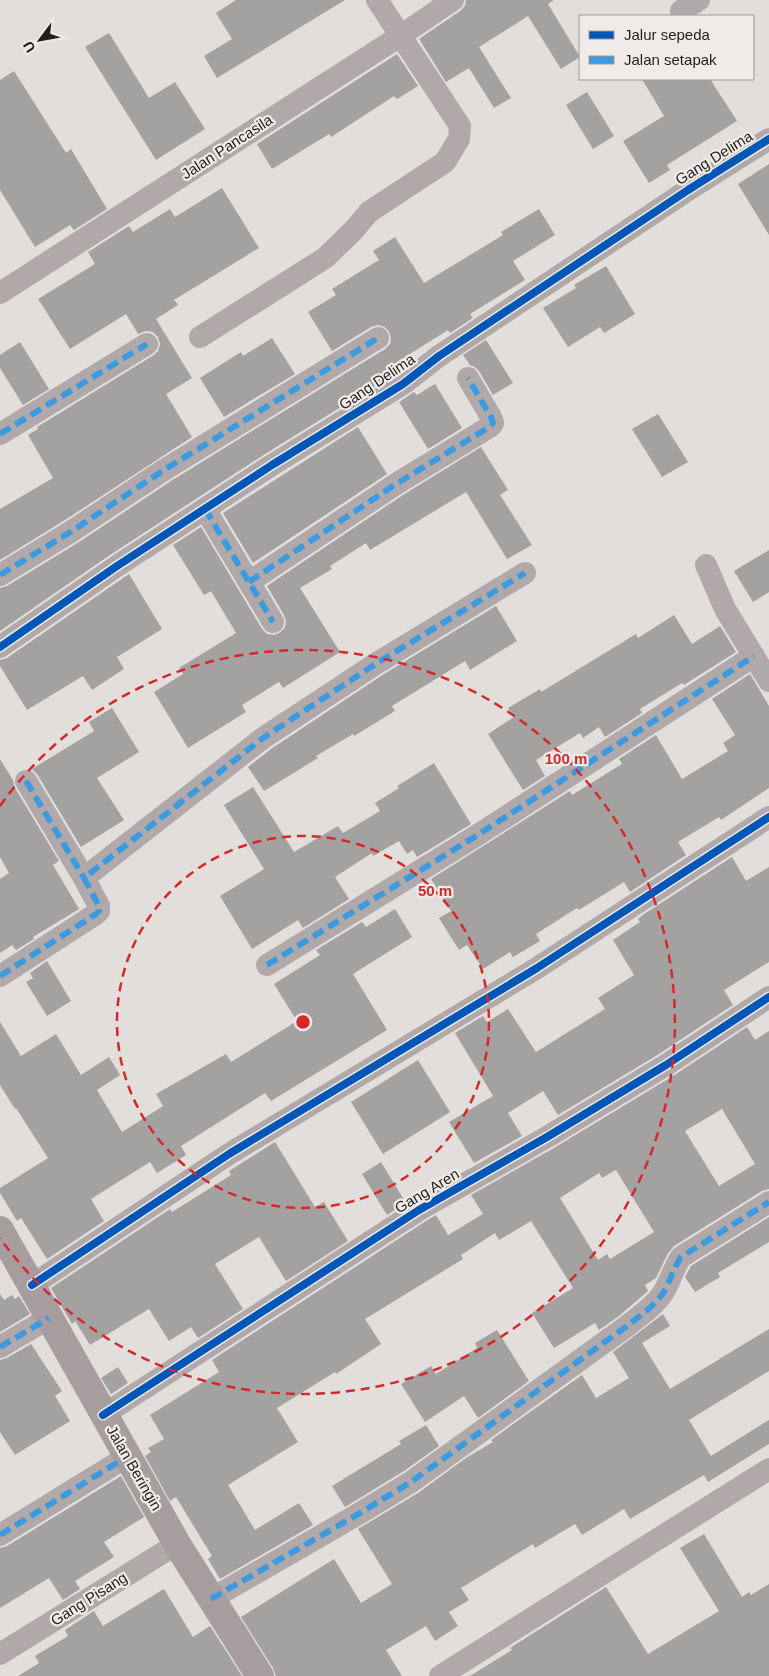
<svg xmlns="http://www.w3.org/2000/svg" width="769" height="1676" font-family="Helvetica,sans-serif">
	<rect width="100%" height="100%" fill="#e1dedc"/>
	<g fill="#a4a2a1" fill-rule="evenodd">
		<path d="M236,0H345L217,78L204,56L232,39L216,13Z"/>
		<path d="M466,0H554L548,4L580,57L561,69L528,16L479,47L511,98L494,108L469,68L446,82L419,39L460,11L465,6Z"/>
		<path d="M109,33L149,98L175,82L205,129L156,160L85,47Z"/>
		<path d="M397,54L418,86L397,99L394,96L331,137L329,134L272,169L257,144Z"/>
		<path d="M14,71L66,153L71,149L107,209L74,230L70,225L35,247L0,190V80Z"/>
		<path d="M642,79H710L737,121L667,165L670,170L649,183L623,141L664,116Z"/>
		<path d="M587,92L614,136L593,149L566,105Z"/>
		<path d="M769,164V235L738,184Z"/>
		<path d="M222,188L259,248L174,300L178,305L156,319L192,378L166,394L192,437L65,520L0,560V509L53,478L28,435L38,429L37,427L154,355L158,351L160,344L158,337L153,332L146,331L138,334L126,314L70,349L38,299L95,264L88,252L129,226L133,232L170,209L175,217Z"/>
		<path d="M539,209L555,235L513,261L525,280L470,314L473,318L450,333L448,330L397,362L401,369L396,373L265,454L110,555L0,631V588L7,586L79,542L171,481L385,349L390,344L391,338L389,332L385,327L378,325L371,327L332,351L308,312L336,295L332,289L379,260L373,251L395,237L424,283L503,235L501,232Z"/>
		<path d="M606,266L635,314L604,333L600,327L568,347L543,308L576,288L574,285Z"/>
		<path d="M272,338L295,374L224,417L200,378L241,352L243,356Z"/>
		<path d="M486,340L513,383L493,395L479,371L475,367L470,365L463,355Z"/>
		<path d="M20,342L49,389L23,405L0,368V355Z"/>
		<path d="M435,384L462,428L428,449L399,402L414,392L417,395Z"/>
		<path d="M658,414L688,462L662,477L632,429Z"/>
		<path d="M358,427L387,474L253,563L223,513Z"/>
		<path d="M481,447L508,490L500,495L532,545L507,559L466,492L370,550L366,543L330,566L332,569L300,588L340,652L283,688L279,682L242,705L246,712L188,748L154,692L183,674L179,668L236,633L211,591L204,595L173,545L201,527L262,629L267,634L274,635L279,633L285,628L286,621L284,615L267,586L403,495Z"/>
		<path d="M769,550V592L753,602L734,571Z"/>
		<path d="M129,574L162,629L117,657L124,669L92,690L83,676L27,710L0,666V660L7,658Z"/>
		<path d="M496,606L517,641L470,670L465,661L392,706L395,711L354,736L353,734L316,756L318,758L264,791L248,767L271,749L384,674Z"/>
		<path d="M674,615L692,644L720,626L736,652L698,676L684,685L682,683L640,709L642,713L605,737L599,727L583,738L580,733L536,760L545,776L523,790L488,734L514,717L508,708L540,689L541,692L636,634L638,638Z"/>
		<path d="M750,674L769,706V788L721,820L719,817L678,842L686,855L630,892L624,882L579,910L577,908L536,934L540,941L513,957L510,952L483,969L467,945L459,950L439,918L451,911L431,879L570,791L572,795L622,764L619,759L656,735L682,779L728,751L723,743L735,735L712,699Z"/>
		<path d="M112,708L139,752L97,778L124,820L81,847L37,774L32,769L94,731L89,722Z"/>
		<path d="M0,759L13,780L15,788L59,861L53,865L79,909L33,937L34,939L16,950L12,945L0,953V879L9,873L0,857Z"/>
		<path d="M434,763L471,824L417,857L413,850L407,854L399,841L373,856L372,853L335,877L349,899L303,928L298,920L252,949L220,896L264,869L224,805L253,787L294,852L338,826L343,833L380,811L375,803L399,788L397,786Z"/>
		<path d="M732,857L746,881L769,867V962L724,990L733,1005L659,1054L558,1115L543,1091L508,1113L522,1136L474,1163L449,1122L493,1096L455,1033L483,1016L487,1022L508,1009L536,1052L605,1009L598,998L634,975L613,940L640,922L638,919L644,914Z"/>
		<path d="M395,909L412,937L353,974L387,1030L271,1101L265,1093L181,1146L186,1155L157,1173L150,1162L91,1199L104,1221L47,1259L21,1218L17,1221L0,1193V1188L48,1158L16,1108L15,1109L0,1085V1022L21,1056L56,1034L81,1075L109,1057L120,1075L97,1090L122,1132L163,1106L156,1094L226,1054L231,1062L297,1021L274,984L320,955L316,950L362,922L366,927Z"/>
		<path d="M47,961L71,1001L47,1016L26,982L33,978L30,973Z"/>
		<path d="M747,1027L755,1040L769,1031V1189L762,1191L674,1246L667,1255L656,1278L645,1285L648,1291L619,1316L599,1330L595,1323L554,1348L532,1313L573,1288L531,1221L499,1240L495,1233L461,1255L463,1259L365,1319L381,1344L336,1374L335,1372L277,1408L298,1442L228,1485L255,1530L299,1503L313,1525L220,1579L208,1559L212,1556L176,1497L170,1501L145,1456L151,1452L148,1448L164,1439L150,1415L219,1372L212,1360L426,1221L436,1215L448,1235L483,1214L471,1195L554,1148L673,1076ZM722,1109L755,1164L719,1186L685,1131ZM616,1170L654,1232L610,1259L607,1254L598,1260L560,1198L599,1173L602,1178Z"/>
		<path d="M418,1060L450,1112L383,1154L351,1102Z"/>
		<path d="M275,1142L315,1207L324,1202L348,1241L286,1281L259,1237L215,1264L243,1309L198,1338L191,1327L169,1341L149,1309L90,1345L75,1321L72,1324L51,1288L170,1209L172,1212L231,1175L229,1171Z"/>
		<path d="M381,1162L406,1203L387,1215L362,1174Z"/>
		<path d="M769,1217V1242L718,1273L720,1277L695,1292L685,1277L691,1266Z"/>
		<path d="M0,1294L4,1300L12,1295L15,1299L19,1296L30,1314L0,1332Z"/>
		<path d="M663,1314L670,1326L642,1343L670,1389L769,1329V1371L689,1420L711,1456L769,1420V1444L708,1482L704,1475L630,1519L624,1509L582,1535L575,1524L535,1548L533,1544L461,1588L469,1600L449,1612L458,1626L435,1641L426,1626L386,1650L402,1676H276L273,1668L241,1617L334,1559L361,1603L392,1584L358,1529L418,1493L466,1458L493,1442L491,1440L582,1375L596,1398L629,1378L613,1352Z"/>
		<path d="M497,1330L529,1381L478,1418L464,1396L425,1422L401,1384L431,1366L436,1374L477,1348L475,1343Z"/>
		<path d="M31,1344L62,1391L55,1396L70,1421L15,1455L0,1432V1360L7,1358Z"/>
		<path d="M118,1367L128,1383L111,1394L101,1378Z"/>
		<path d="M426,1425L439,1446L404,1471L345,1507L332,1486L401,1444L399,1441Z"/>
		<path d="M121,1476L144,1517L104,1542L114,1557L75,1581L80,1589L63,1600L49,1578L0,1608V1548L7,1546Z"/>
		<path d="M704,1534L742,1597L749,1592L751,1595L769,1584V1676H470L512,1650L510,1648L606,1587L648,1654L719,1611L680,1548Z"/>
		<path d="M164,1589L193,1637L210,1626L242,1676H18L39,1663L35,1656L68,1636L65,1630L94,1611L103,1626Z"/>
	</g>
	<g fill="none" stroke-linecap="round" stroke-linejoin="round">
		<g stroke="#b1a8aa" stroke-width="22">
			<path d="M681,11L699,0"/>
			<path d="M0,293L400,36L453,0"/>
			<path d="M200,337L325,258L353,231L369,212L445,162L459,139L460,126L377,0"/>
			<path d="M0,434L147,344"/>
			<path d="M205,509L273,622"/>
			<path d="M706,565L725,609L769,681"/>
			<path d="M0,575L72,531L164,470L378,338"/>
			<path d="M249,582L396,484L491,426L493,423L491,417L468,378"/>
			<path d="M0,647L117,566L272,465L403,384L439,356L688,190L769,139"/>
			<path d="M26,781L84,878"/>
			<path d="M267,965L476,836L754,656"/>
			<path d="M0,976L96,914L99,911V906L84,878L263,738L377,663L525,573"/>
			<path d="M32,1285L229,1154L537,968L769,817"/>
			<path d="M0,1347L49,1318"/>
			<path d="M103,1415L419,1210L547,1137L666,1065L769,997"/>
			<path d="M0,1535L128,1456"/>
			<path d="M211,1599L355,1516L411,1482L627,1326C639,1316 654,1307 663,1293C670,1282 673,1269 681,1257L769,1202"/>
			<path d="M0,1654L177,1544"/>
			<path d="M440,1676L769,1469"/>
		</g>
		<path stroke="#a79d9f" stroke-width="28" d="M0,1230L177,1544L260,1676"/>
		<g stroke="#3c9be0" stroke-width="6" stroke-dasharray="12 6" stroke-linecap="butt">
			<path d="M0,434L147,344"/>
			<path d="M205,509L273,622"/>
			<path d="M0,575L72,531L164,470L378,338"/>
			<path d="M249,582L396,484L491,426L493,423L491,417L468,378"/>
			<path d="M26,781L84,878"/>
			<path d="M267,965L476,836L754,656"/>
			<path d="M0,976L96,914L99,911V906L84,878L263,738L377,663L525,573"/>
			<path d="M0,1347L49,1318"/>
			<path d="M0,1535L128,1456"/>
			<path d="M211,1599L355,1516L411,1482L627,1326C639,1316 654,1307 663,1293C670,1282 673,1269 681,1257L769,1202"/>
		</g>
		<g stroke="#efebe8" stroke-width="11">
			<g id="cycleway">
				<path d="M0,647L117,566L272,465L403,384L439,356L688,190L769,139"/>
				<path d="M32,1285L229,1154L537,968L769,817"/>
				<path d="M103,1415L419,1210L547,1137L666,1065L769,997"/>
			</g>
		</g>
		<use href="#cycleway" stroke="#0057b8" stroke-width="8"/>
	</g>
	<g fill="none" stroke="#d62828" stroke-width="2.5" stroke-dasharray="9 6">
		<circle cx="303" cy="1022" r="186"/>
		<path d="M0 806A372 372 0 1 1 0 1238"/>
	</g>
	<g text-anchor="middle" stroke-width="4.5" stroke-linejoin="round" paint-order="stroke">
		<g font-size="15" fill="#201e1e" stroke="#efebe8">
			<text transform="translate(227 147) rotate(-33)" y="5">Jalan Pancasila</text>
			<text transform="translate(714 158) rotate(-32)" y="5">Gang Delima</text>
			<text transform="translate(377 382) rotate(-34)" y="5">Gang Delima</text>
			<text transform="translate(427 1191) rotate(-31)" y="5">Gang Aren</text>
			<text transform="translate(134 1468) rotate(60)" y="5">Jalan Beringin</text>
			<text transform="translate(89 1599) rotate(-32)" y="5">Gang Pisang</text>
		</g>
	</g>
	<circle cx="303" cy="1022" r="8" fill="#d62828" stroke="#efebe8" stroke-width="2.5"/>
	<g font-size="15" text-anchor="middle" font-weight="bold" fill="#d62828" stroke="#efebe8" stroke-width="4.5" stroke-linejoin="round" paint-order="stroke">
		<text x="566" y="764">100 m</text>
		<text x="435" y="896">50 m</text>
	</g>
	<rect x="579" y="15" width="175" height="65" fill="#efebe8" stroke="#9c9997"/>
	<rect x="589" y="31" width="25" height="8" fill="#0057b8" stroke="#9c9997"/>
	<text x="624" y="40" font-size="15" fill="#201e1e">Jalur sepeda</text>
	<rect x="589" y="56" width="25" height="8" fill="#3c9be0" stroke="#9c9997"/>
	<text x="624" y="65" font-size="15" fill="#201e1e">Jalan setapak</text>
	<g transform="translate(40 40) rotate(238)" stroke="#efebe8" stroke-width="4" paint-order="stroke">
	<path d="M0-4L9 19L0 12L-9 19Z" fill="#201e1e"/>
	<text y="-8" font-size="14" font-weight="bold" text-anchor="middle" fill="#201e1e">U</text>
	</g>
</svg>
